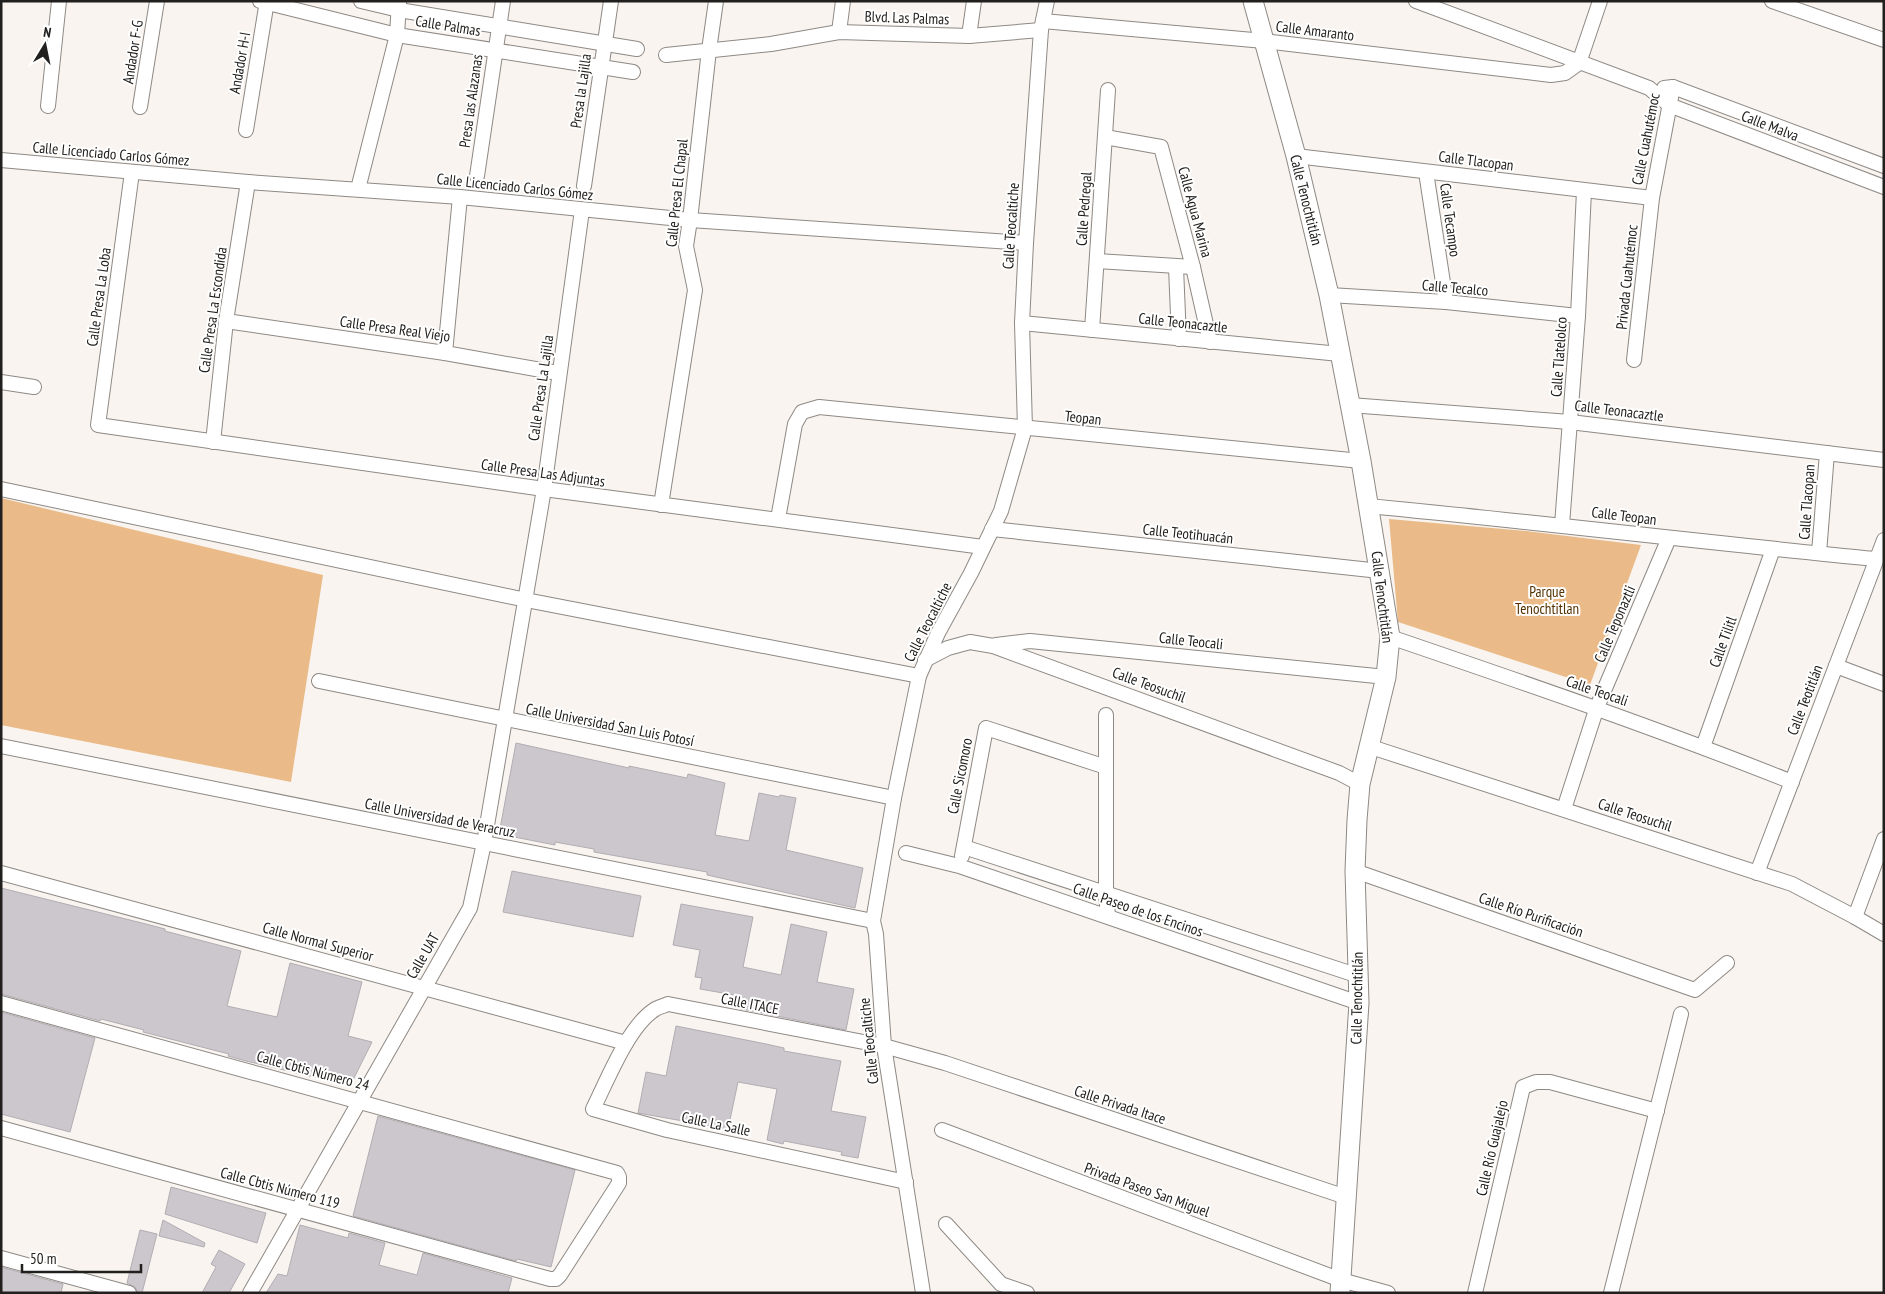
<svg xmlns="http://www.w3.org/2000/svg" width="1885" height="1294" font-family="'PT Sans Narrow',sans-serif">
	<rect width="100%" height="100%" fill="#f9f4ef"/>
	<g fill="#eabb89">
		<path d="M1,498L323,575L291,782L1,725Z"/>
		<path d="M1389,519L1526,531L1641,545L1590,685L1398,622Z"/>
	</g>
	<g fill="#cbc7cc" stroke="#b2adb3">
		<path d="M516,743L629,768V766L687,778L688,774L725,783L715,835L749,841L759,793L779,797L780,795L796,798L786,850L863,868L855,908L707,875V872L594,852V849L555,842V845L499,834Z"/>
		<path d="M512,871L641,896L633,937L503,912Z"/>
		<path d="M1,888L146,924L165,929V931L241,951L227,1006L277,1017L290,963L362,982L348,1036L372,1042L351,1084L335,1080V1082L246,1061L228,1056L229,1054L143,1032L144,1030L101,1019L100,1021L1,994Z"/>
		<path d="M681,904L753,917L743,967L781,975L791,924L827,932L817,982L854,989L846,1030L737,1008L740,996L700,989L702,978L695,977L700,950L673,945Z"/>
		<path d="M1,1012L95,1038L70,1132L1,1114Z"/>
		<path d="M676,1026L766,1044L784,1048V1051L841,1061L831,1111L866,1117L858,1158L841,1155L842,1152L784,1141L783,1144L767,1140L777,1089L738,1082L728,1129L638,1113L646,1072L666,1076Z"/>
		<path d="M378,1116L575,1170L551,1267L517,1259L516,1261L353,1216Z"/>
		<path d="M171,1187L266,1213L257,1243L165,1214Z"/>
		<path d="M163,1220L205,1243L204,1247L159,1236Z"/>
		<path d="M300,1225L348,1238L349,1233L385,1243L379,1265L417,1275L423,1253L512,1278L508,1293H266L278,1274L287,1276Z"/>
		<path d="M140,1230L157,1234L142,1293H138L135,1287L127,1283Z"/>
		<path d="M219,1250L245,1264L229,1293H202L216,1267L211,1264Z"/>
		<path d="M1,1267L63,1284L61,1293H1Z"/>
	</g>
	<g fill="none" stroke-linecap="round" stroke-linejoin="round">
		<g stroke="#8e8984" stroke-width="16">
			<g id="street">
				<path d="M260,1L397,35L633,72"/>
				<path d="M361,1L399,10L637,49"/>
				<path d="M1416,1L1649,88L1669,105L1884,187"/>
				<path d="M1772,1L1884,40"/>
				<path d="M1043,21L1264,41L1551,75L1565,73L1579,63"/>
				<path d="M839,32L843,1"/>
				<path d="M969,36L974,1"/>
				<path d="M666,55L771,44L839,32L969,36L1041,30"/>
				<path d="M1579,63L1600,1"/>
				<path d="M1664,88L1673,87L1884,166"/>
				<path d="M48,106L59,1"/>
				<path d="M140,107L157,1"/>
				<path d="M246,130L267,1"/>
				<path d="M1105,137L1161,147L1193,267L1210,342"/>
				<path d="M1296,156L1652,198"/>
				<path d="M1,160L248,182L460,197L690,220L1026,243"/>
				<path d="M132,172L98,425L544,489L983,547"/>
				<path d="M1426,172L1446,302"/>
				<path d="M477,176L503,1"/>
				<path d="M584,186L611,1"/>
				<path d="M358,189L397,35L399,2"/>
				<path d="M1097,261L1193,267"/>
				<path d="M1176,267L1179,339"/>
				<path d="M1329,295L1446,302L1578,316"/>
				<path d="M226,321L445,353L558,373"/>
				<path d="M1022,323L1340,354"/>
				<path d="M1092,330L1108,90"/>
				<path d="M445,353L460,197"/>
				<path d="M1634,360L1652,198L1673,87"/>
				<path d="M1,382L34,387"/>
				<path d="M1350,405L1570,422L1884,460"/>
				<path d="M213,442L226,321L248,182"/>
				<path d="M1,489L526,600L919,676"/>
				<path d="M661,505L695,290L686,246L690,220L709,50L716,1"/>
				<path d="M1368,506C1538,522 1707,543 1876,559"/>
				<path d="M778,519L795,424L802,412L819,407L1361,461"/>
				<path d="M1562,525L1578,316L1584,191"/>
				<path d="M992,529L1380,571"/>
				<path d="M1819,553L1827,453"/>
				<path d="M1390,637C1525,683 1659,729 1792,782"/>
				<path d="M996,645L1030,641L1386,677"/>
				<path d="M925,660L948,648L970,642L993,646L1339,773L1360,784"/>
				<path d="M1836,666L1884,684"/>
				<path d="M319,681L894,798"/>
				<path d="M1106,715V894L1108,916"/>
				<path d="M1,746L873,921"/>
				<path d="M1368,746L1792,884L1855,917L1884,934"/>
				<path d="M1703,747L1773,549"/>
				<path d="M1564,809L1597,707L1669,538"/>
				<path d="M964,847L1359,976"/>
				<path d="M906,853L959,866L1359,1003"/>
				<path d="M962,856L986,728L1106,767"/>
				<path d="M1355,871L1695,990L1727,963"/>
				<path d="M1,873L626,1043"/>
				<path d="M1757,873L1884,540"/>
				<path d="M1855,917L1884,839"/>
				<path d="M1,1003L617,1173L619,1177V1183L560,1275L556,1279H550L1,1128"/>
				<path d="M942,1130L1341,1280L1388,1293"/>
				<path d="M906,1182L667,1130L593,1109C607,1081 628,1027 654,1010C658,1007 664,1006 668,1004L884,1046L945,1063L1346,1197"/>
				<path d="M946,1224L1001,1284L1027,1293"/>
				<path d="M1,1258L129,1293"/>
				<path d="M250,1293L470,908L484,843L544,489L582,210"/>
				<path d="M923,1293L884,1046L876,934L873,921L894,798L919,676L938,633L971,573L1001,511L1025,428L1022,323L1026,243L1041,30L1047,1"/>
				<path d="M1475,1293L1523,1087L1536,1082H1550L1657,1111"/>
				<path d="M1611,1293L1681,1014"/>
			</g>
		</g>
		<g stroke="#8e8984" stroke-width="21">
			<path id="secondary" d="M1253,1L1296,156L1329,295L1361,461L1390,637L1386,677L1360,784L1357,820L1355,871L1359,1003L1340,1293"/>
		</g>
		<use href="#street" stroke="#fff" stroke-width="14"/>
		<use href="#secondary" stroke="#fff" stroke-width="19"/>
	</g>
	<g text-anchor="middle" stroke-width="4" stroke-linejoin="round" paint-order="stroke">
		<g font-size="15" fill="#22201e" stroke="#fff">
			<text transform="translate(907 18) rotate(2)" y="5">Blvd. Las Palmas</text>
			<text transform="translate(448 26) rotate(9)" y="5">Calle Palmas</text>
			<text transform="translate(1315 31) rotate(7)" y="5">Calle Amaranto</text>
			<text transform="translate(133 52) rotate(-81)" y="5">Andador F-G</text>
			<text transform="translate(240 63) rotate(-80)" y="5">Andador H-I</text>
			<text transform="translate(581 91) rotate(-82)" y="5">Presa la Lajilla</text>
			<text transform="translate(471 101) rotate(-82)" y="5">Presa las Alazanas</text>
			<text transform="translate(1770 126) rotate(21)" y="5">Calle Malva</text>
			<text transform="translate(1646 139) rotate(-79)" y="5">Calle Cuahutémoc</text>
			<text transform="translate(111 154) rotate(5)" y="5">Calle Licenciado Carlos Gómez</text>
			<text transform="translate(1476 161) rotate(7)" y="5">Calle Tlacopan</text>
			<text transform="translate(515 187) rotate(6)" y="5">Calle Licenciado Carlos Gómez</text>
			<text transform="translate(677 193) rotate(-84)" y="5">Calle Presa El Chapal</text>
			<text transform="translate(1306 200) rotate(76)" y="5">Calle Tenochtitlán</text>
			<text transform="translate(1084 209) rotate(-86)" y="5">Calle Pedregal</text>
			<text transform="translate(1195 212) rotate(75)" y="5">Calle Agua Marina</text>
			<text transform="translate(1450 220) rotate(82)" y="5">Calle Tecampo</text>
			<text transform="translate(1011 226) rotate(-86)" y="5">Calle Teocaltiche</text>
			<text transform="translate(1627 277) rotate(-84)" y="5">Privada Cuahutémoc</text>
			<text transform="translate(1455 288) rotate(5)" y="5">Calle Tecalco</text>
			<text transform="translate(99 297) rotate(-82)" y="5">Calle Presa La Loba</text>
			<text transform="translate(213 310) rotate(-82)" y="5">Calle Presa La Escondida</text>
			<text transform="translate(1183 323) rotate(6)" y="5">Calle Teonacaztle</text>
			<text transform="translate(395 329) rotate(8)" y="5">Calle Presa Real Viejo</text>
			<text transform="translate(1559 357) rotate(-86)" y="5">Calle Tlatelolco</text>
			<text transform="translate(541 388) rotate(-82)" y="5">Calle Presa La Lajilla</text>
			<text transform="translate(1619 411) rotate(7)" y="5">Calle Teonacaztle</text>
			<text transform="translate(1083 418) rotate(6)" y="5">Teopan</text>
			<text transform="translate(543 473) rotate(8)" y="5">Calle Presa Las Adjuntas</text>
			<text transform="translate(1807 502) rotate(-86)" y="5">Calle Tlacopan</text>
			<text transform="translate(1624 516) rotate(7)" y="5">Calle Teopan</text>
			<text transform="translate(1188 534) rotate(6)" y="5">Calle Teotihuacán</text>
			<text transform="translate(1382 597) rotate(83)" y="5">Calle Tenochtitlán</text>
			<text transform="translate(928 622) rotate(-63)" y="5">Calle Teocaltiche</text>
			<text transform="translate(1615 624) rotate(-67)" y="5">Calle Teponaztli</text>
			<text transform="translate(1191 641) rotate(6)" y="5">Calle Teocali</text>
			<text transform="translate(1723 642) rotate(-70)" y="5">Calle Tilitl</text>
			<text transform="translate(1149 685) rotate(20)" y="5">Calle Teosuchil</text>
			<text transform="translate(1597 691) rotate(19)" y="5">Calle Teocali</text>
			<text transform="translate(1805 700) rotate(-69)" y="5">Calle Teotitlán</text>
			<text transform="translate(610 725) rotate(11)" y="5">Calle Universidad San Luis Potosí</text>
			<text transform="translate(960 776) rotate(-79)" y="5">Calle Sicomoro</text>
			<text transform="translate(1635 815) rotate(18)" y="5">Calle Teosuchil</text>
			<text transform="translate(440 818) rotate(11)" y="5">Calle Universidad de Veracruz</text>
			<text transform="translate(1138 910) rotate(19)" y="5">Calle Paseo de los Encinos</text>
			<text transform="translate(1531 915) rotate(19)" y="5">Calle Río Purificación</text>
			<text transform="translate(318 942) rotate(15)" y="5">Calle Normal Superior</text>
			<text transform="translate(423 956) rotate(-60)" y="5">Calle UAT</text>
			<text transform="translate(1357 998) rotate(-89)" y="5">Calle Tenochtitlán</text>
			<text transform="translate(750 1004) rotate(11)" y="5">Calle ITACE</text>
			<text transform="translate(869 1041) rotate(-96)" y="5">Calle Teocaltiche</text>
			<text transform="translate(313 1071) rotate(15)" y="5">Calle Cbtis Número 24</text>
			<text transform="translate(1120 1105) rotate(18)" y="5">Calle Privada Itace</text>
			<text transform="translate(716 1124) rotate(12)" y="5">Calle La Salle</text>
			<text transform="translate(1492 1148) rotate(-77)" y="5">Calle Río Guajalejo</text>
			<text transform="translate(280 1188) rotate(15)" y="5">Calle Cbtis Número 119</text>
			<text transform="translate(1147 1190) rotate(20)" y="5">Privada Paseo San Miguel</text>
		</g>
		<g font-size="15" fill="#533101" stroke="#fff">
			<text x="1547" y="597">Parque<tspan x="1547" dy="17">Tenochtitlan</tspan></text>
		</g>
	</g>
	<rect width="1885" height="1294" fill="none" stroke="#22201e" stroke-width="5"/>
	<g transform="translate(45 45) rotate(10)" stroke="#ffffff" stroke-width="4" paint-order="stroke">
	<path d="M0-4L9 19L0 12L-9 19Z" fill="#22201e"/>
	<text y="-8" font-size="14" font-weight="bold" text-anchor="middle" fill="#22201e">N</text>
	</g>
	<path d="M22 1264v8h119v-8" fill="none" stroke="#22201e" stroke-width="2.5"/>
	<text x="30" y="1264" font-size="15" fill="#22201e" stroke="#ffffff" stroke-width="4" paint-order="stroke">50 m</text>
</svg>
